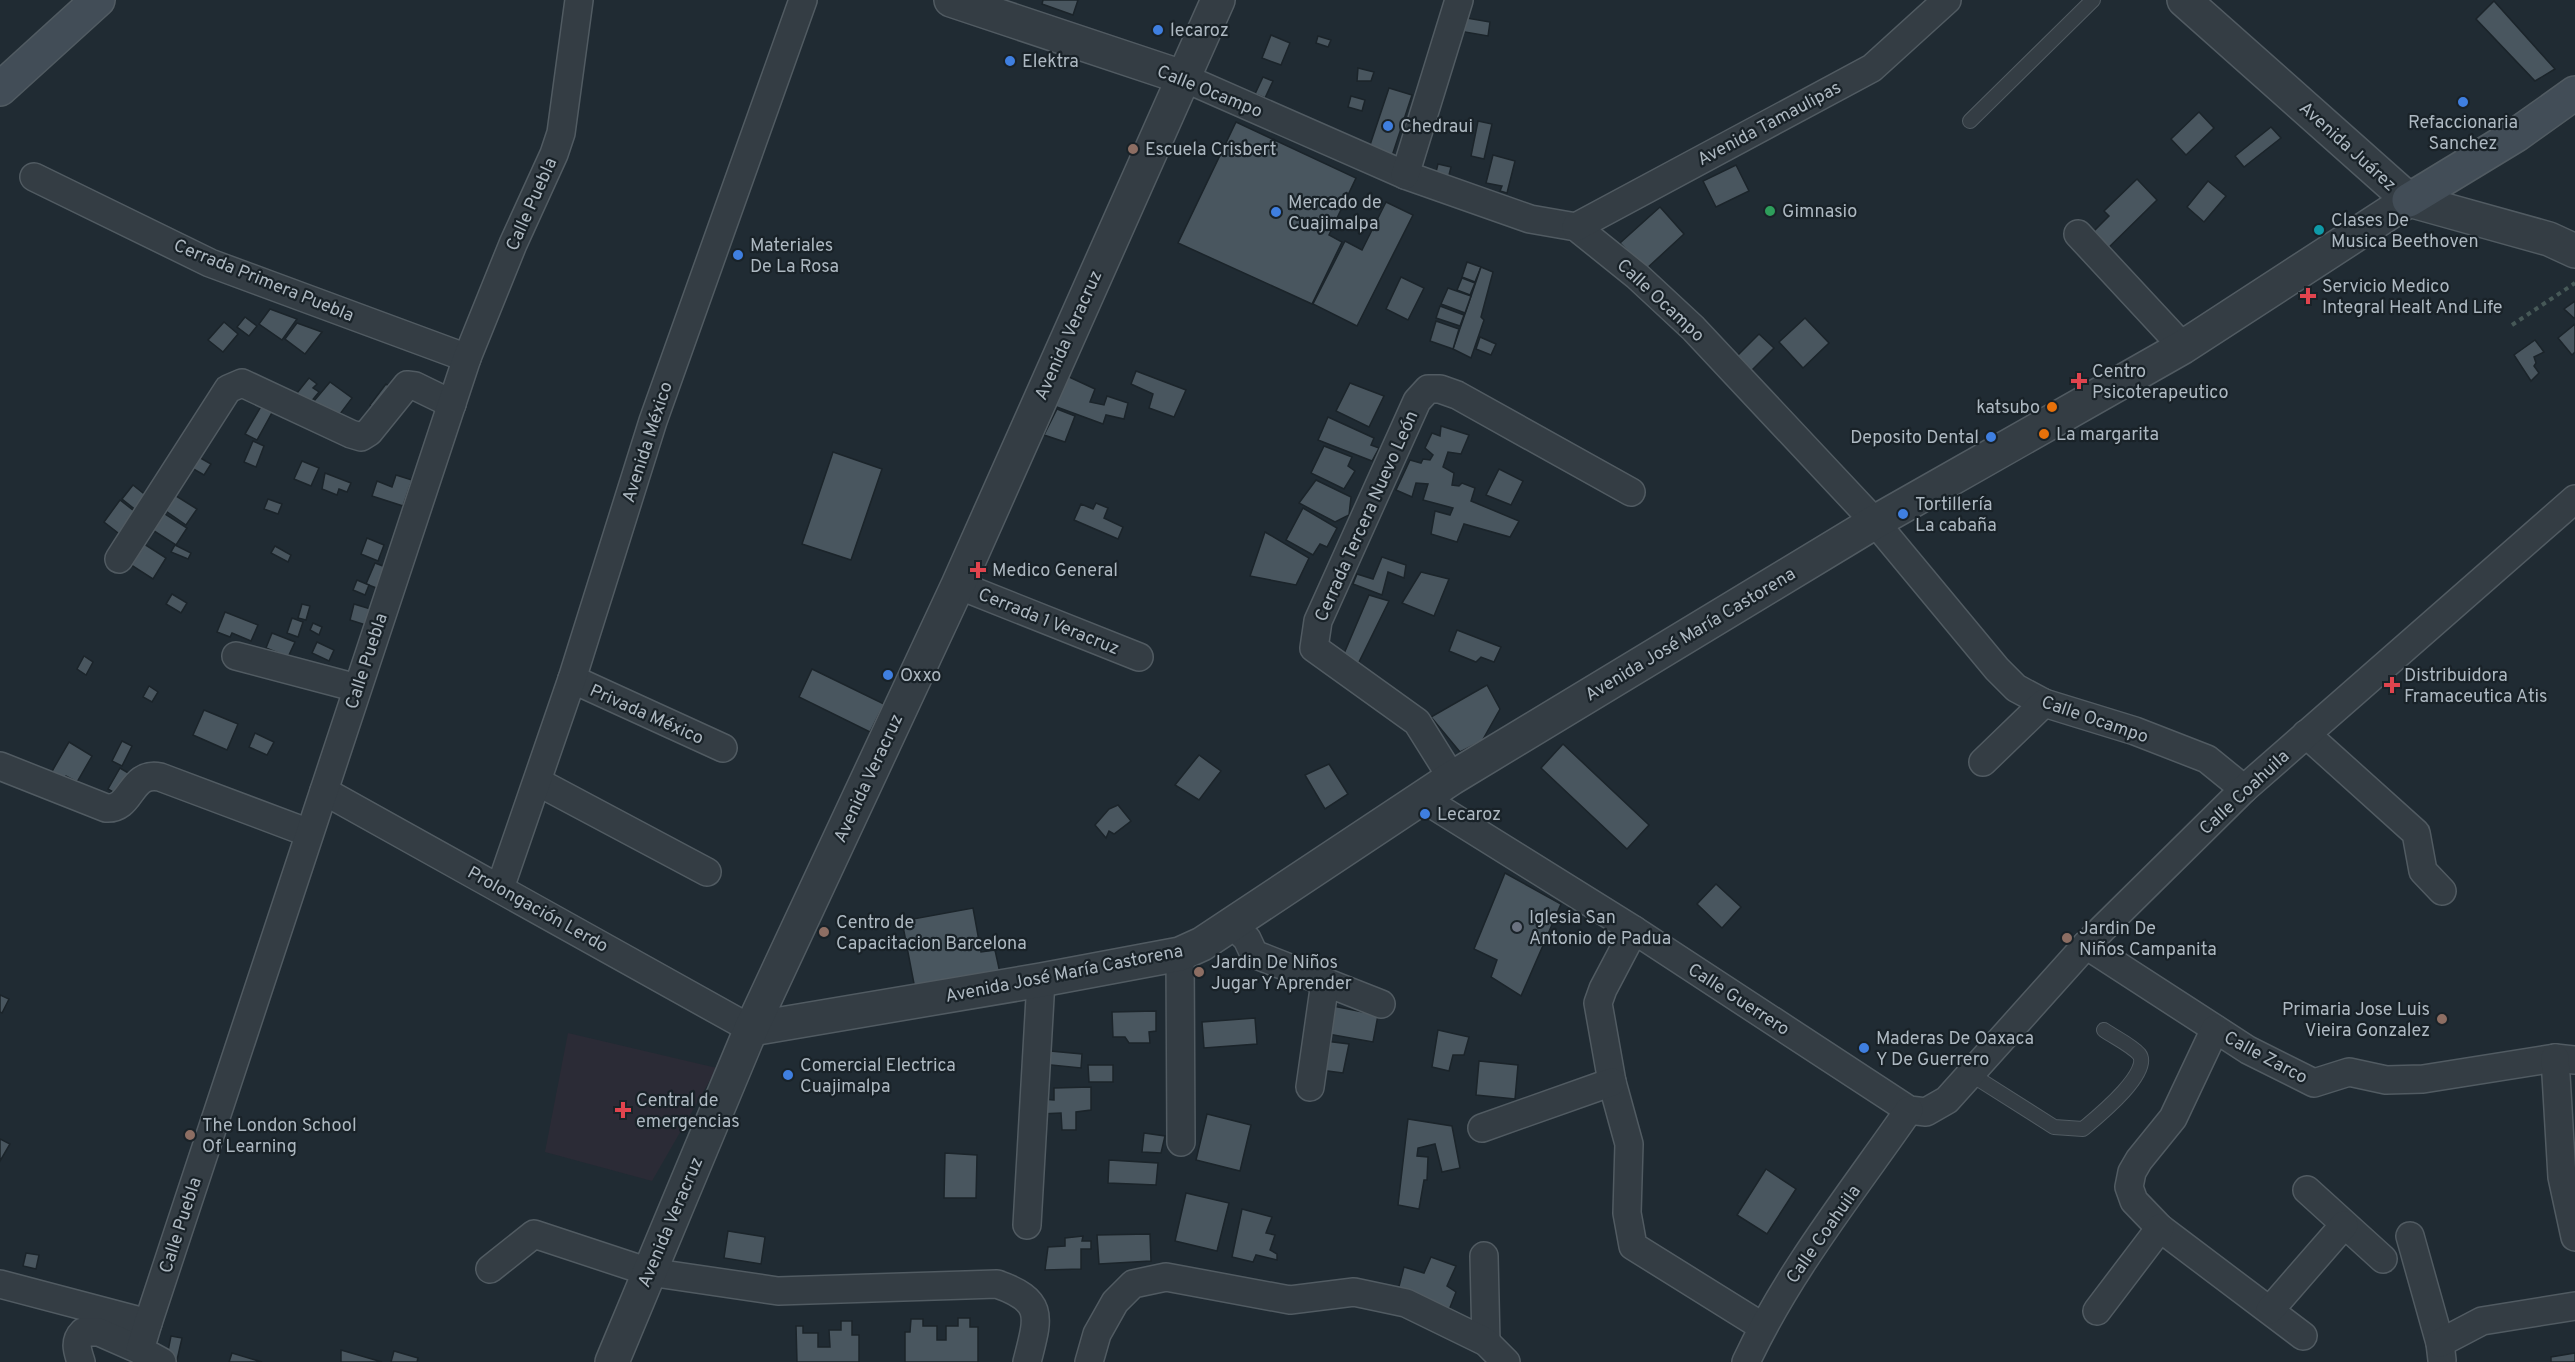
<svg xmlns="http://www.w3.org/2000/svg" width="2575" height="1362" font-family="Overpass,sans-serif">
	<rect width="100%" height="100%" fill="#202b33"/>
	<path fill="#2b2b36" d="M568,1033L717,1068L652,1181L545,1152Z"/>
	<g fill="#49565f" stroke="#1b242a" stroke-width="1.5">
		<path d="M1043,0H1078L1073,15L1042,4Z"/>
		<path d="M2494,1L2555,69L2535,81L2476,19Z"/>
		<path d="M1461,17L1490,22L1488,36L1459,31Z"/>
		<path d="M1271,35L1290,43L1281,65L1262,58Z"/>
		<path d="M1318,36L1331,40L1328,47L1316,43Z"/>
		<path d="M1358,68L1374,72L1371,81H1357Z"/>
		<path d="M1263,77L1273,81L1265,98L1255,94Z"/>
		<path d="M1389,88L1412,95L1392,156L1369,148Z"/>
		<path d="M1351,96L1365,100L1362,111L1348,107Z"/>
		<path d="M2199,112L2214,128L2186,155L2171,139Z"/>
		<path d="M1478,121L1492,124L1484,159L1471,156Z"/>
		<path d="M1236,122L1356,178L1329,235L1342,242L1312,304L1178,243Z"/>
		<path d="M2271,127L2281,138L2244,167L2235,156Z"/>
		<path d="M1493,155L1515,161L1507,193L1500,191L1502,186L1486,183Z"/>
		<path d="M1438,164L1451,167L1448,179L1436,172Z"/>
		<path d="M1736,165L1749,191L1716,207L1703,181Z"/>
		<path d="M2137,179L2157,200L2103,253L2087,238L2109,216L2104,211Z"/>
		<path d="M2208,181L2226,196L2204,222L2187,207Z"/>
		<path d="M1386,202L1413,215L1357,326L1313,304L1345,241L1362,250Z"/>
		<path d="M1660,207L1684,234L1645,270L1620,243Z"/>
		<path d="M1467,262L1481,267L1475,282L1462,277Z"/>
		<path d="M1481,267L1493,272L1481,317L1484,320L1471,358L1453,349Z"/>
		<path d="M1401,277L1424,288L1408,320L1386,309Z"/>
		<path d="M1462,278L1475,283L1470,295L1457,290Z"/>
		<path d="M1448,288L1471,296L1465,313L1441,304Z"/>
		<path d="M2575,301V319L2564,309Z"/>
		<path d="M1440,306L1464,315L1460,326L1436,318Z"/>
		<path d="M270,309L297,319L282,340L259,324Z"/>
		<path d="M245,317L257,326L249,336L237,327Z"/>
		<path d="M1805,318L1829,343L1803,368L1779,342Z"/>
		<path d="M1436,321L1459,329L1453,349L1430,341Z"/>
		<path d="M224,322L238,334L223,352L208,340Z"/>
		<path d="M297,323L322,332L305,354L285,339Z"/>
		<path d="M2575,324V352L2572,355L2558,338Z"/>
		<path d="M1759,334L1774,348L1749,373L1735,358Z"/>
		<path d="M1480,337L1496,344L1491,355L1476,349Z"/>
		<path d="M2535,340L2544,352L2534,357L2536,363L2534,366L2539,373L2531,381L2514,355Z"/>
		<path d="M1136,371L1186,390L1174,417L1149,408L1153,394L1131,384Z"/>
		<path d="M1067,376L1095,389L1090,402L1104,405L1107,396L1128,403L1124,419L1106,415L1103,424L1054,406Z"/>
		<path d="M309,378L317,384L313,388L319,392L310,403L297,393Z"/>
		<path d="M330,382L352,398L337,418L314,401Z"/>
		<path d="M1350,383L1384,396L1369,427L1336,411Z"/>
		<path d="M386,384L395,392L379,412L370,405Z"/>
		<path d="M263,403L274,409L257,440L245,434Z"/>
		<path d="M1057,409L1075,416L1065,442L1044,435Z"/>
		<path d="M1328,417L1374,438L1371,445L1379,448L1372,461L1318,440Z"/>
		<path d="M1441,426L1469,435L1461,454L1448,452L1443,467L1454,473L1452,485L1459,486L1462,483L1475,488L1471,501L1519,521L1510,537L1464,524L1457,542L1431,534L1435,511L1450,515L1453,508L1423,500L1428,484L1416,483L1412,497L1396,490L1410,460L1421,463L1423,459L1430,460L1433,455L1425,448L1432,433L1440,436Z"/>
		<path d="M253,441L264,446L256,467L244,462Z"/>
		<path d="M1324,446L1352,457L1348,466L1355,471L1344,489L1311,473Z"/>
		<path d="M833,452L882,469L851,560L802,544Z"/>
		<path d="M197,456L211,464L204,475L190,467Z"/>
		<path d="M302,461L319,468L311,486L294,479Z"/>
		<path d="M1499,469L1523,481L1511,505L1486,495Z"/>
		<path d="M325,473L351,483L347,492L339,489L337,495L322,489Z"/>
		<path d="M396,475L412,480L403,506L372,496L377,481L392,487Z"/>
		<path d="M1316,480L1351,497L1349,515L1335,522L1299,503Z"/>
		<path d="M133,485L148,497L137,511L122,499Z"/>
		<path d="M173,494L197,509L186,525L163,509Z"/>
		<path d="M268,499L282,504L278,514L264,509Z"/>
		<path d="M120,500L138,514L122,536L104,522Z"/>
		<path d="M1096,503L1108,508L1104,518L1123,527L1118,539L1074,520L1081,504L1093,509Z"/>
		<path d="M1303,508L1337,528L1327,547L1320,544L1313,555L1286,540Z"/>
		<path d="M162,512L187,528L176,545L151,529Z"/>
		<path d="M1265,532L1309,558L1296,585L1250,576Z"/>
		<path d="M367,538L384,545L378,561L361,554Z"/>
		<path d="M141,542L166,558L153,579L128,563Z"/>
		<path d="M175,545L191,553L188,559L171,552Z"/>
		<path d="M275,546L291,555L288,562L271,553Z"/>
		<path d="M1382,557L1406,565L1404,578L1388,572L1382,595L1353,584L1357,574L1373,579Z"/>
		<path d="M375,563L388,568L379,589L366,584Z"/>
		<path d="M1421,572L1449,579L1434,616L1402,603Z"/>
		<path d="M357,580L369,585L365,595L353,590Z"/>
		<path d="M172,594L187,603L181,613L166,604Z"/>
		<path d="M1369,595L1389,601L1356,668L1340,663Z"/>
		<path d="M302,604L310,606L306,620L298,618Z"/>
		<path d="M354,604L374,610L369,626L350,620Z"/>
		<path d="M225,612L258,625L251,641L232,633L230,637L217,632Z"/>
		<path d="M292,618L303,622L298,637L287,633Z"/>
		<path d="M313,623L322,627L319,635L310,630Z"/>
		<path d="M1457,630L1501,647L1494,662L1481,657L1476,662L1449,651Z"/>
		<path d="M272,633L295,642L288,657L266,648Z"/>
		<path d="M317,642L334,650L329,661L312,653Z"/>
		<path d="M84,656L93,662L86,675L77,669Z"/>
		<path d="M812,669L884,704L870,732L799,697Z"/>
		<path d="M1487,685L1500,709L1482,741L1460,752L1431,717Z"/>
		<path d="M149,686L158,692L152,702L143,697Z"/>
		<path d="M204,710L238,724L227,750L193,735Z"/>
		<path d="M255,733L274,742L267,755L249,747Z"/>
		<path d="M122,741L132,746L122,766L112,761Z"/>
		<path d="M69,742L92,756L77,782L66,776L64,781L51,773Z"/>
		<path d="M1563,744L1649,825L1627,849L1541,768Z"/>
		<path d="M1199,755L1221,771L1199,800L1175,785Z"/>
		<path d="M1329,764L1348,794L1325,809L1305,775Z"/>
		<path d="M120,768L135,777L123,798L108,789Z"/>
		<path d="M1118,805L1131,821L1114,834L1109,831L1106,838L1095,825L1109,809Z"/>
		<path d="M1505,873L1561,904L1521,996L1491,977L1497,960L1474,949Z"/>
		<path d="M1716,884L1741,907L1722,928L1697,904Z"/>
		<path d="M973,908L981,952L995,950L1000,973L915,989L902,921Z"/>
		<path d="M0,995L9,999L2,1013L0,1012Z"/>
		<path d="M1333,1006L1378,1015L1373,1042L1328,1034Z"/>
		<path d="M1156,1011V1031L1149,1032L1150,1043H1129L1125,1037H1113L1112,1012Z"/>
		<path d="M1255,1018L1257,1044L1204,1048L1202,1022Z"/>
		<path d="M1438,1030L1469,1037L1464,1055H1453L1449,1071L1432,1067Z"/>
		<path d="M1325,1041L1349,1044L1343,1073L1320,1070Z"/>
		<path d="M1050,1051L1082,1054L1081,1068L1041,1064Z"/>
		<path d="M1479,1061L1518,1065L1515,1099L1476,1095Z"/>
		<path d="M1088,1065H1113V1082H1089Z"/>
		<path d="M1091,1087V1110L1076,1112V1130H1062L1061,1113L1039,1114L1041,1099L1054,1100V1088Z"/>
		<path d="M1207,1114L1251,1125L1240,1171L1196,1160Z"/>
		<path d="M1408,1119L1452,1126L1460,1168L1442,1172L1435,1144L1418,1148L1417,1156L1428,1157L1427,1180H1424L1419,1209L1398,1205Z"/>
		<path d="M1144,1133L1165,1136L1161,1153L1142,1152Z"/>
		<path d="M0,1139L10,1144L0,1161Z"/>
		<path d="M945,1153L977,1155L976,1198H944Z"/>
		<path d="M1109,1160L1158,1163L1156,1185L1108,1183Z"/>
		<path d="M1766,1169L1796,1189L1767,1234L1737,1215Z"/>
		<path d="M1186,1193L1229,1203L1217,1251L1175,1241Z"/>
		<path d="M1242,1209L1272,1217L1266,1233L1275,1235L1270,1250L1277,1254V1260L1256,1255L1253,1262L1232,1257Z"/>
		<path d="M728,1231L765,1237L761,1264L724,1258Z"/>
		<path d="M1150,1234L1151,1261L1099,1264L1097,1235Z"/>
		<path d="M1083,1236L1082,1241H1091V1249H1081V1269L1045,1270L1048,1247L1065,1246V1238Z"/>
		<path d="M26,1253L39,1255L36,1269L23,1266Z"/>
		<path d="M1431,1257L1456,1266L1447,1286L1456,1292L1447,1315L1397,1294L1404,1267L1424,1273Z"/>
		<path d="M958,1318H970V1327H978V1362H905V1332H910L911,1319H923V1326H937V1340H946V1326H958Z"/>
		<path d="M841,1321H852V1335H859V1362H797L796,1326H803V1333H818V1347H830L829,1330H841Z"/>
		<path d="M171,1336L182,1338L177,1360L166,1361Z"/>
		<path d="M341,1350L382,1362H341Z"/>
		<path d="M394,1351L418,1358L417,1362H391Z"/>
		<path d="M232,1353L262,1362H229Z"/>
		<path d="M2575,1353V1362H2551V1357Z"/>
	</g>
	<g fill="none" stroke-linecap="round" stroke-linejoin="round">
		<g stroke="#515b62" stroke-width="16">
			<g id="service">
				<path d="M1970,121L2093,0"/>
				<path d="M1972,1075L2054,1127L2083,1129C2096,1118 2153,1072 2139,1054C2131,1045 2114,1037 2104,1030"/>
			</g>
		</g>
		<g stroke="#515b62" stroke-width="30">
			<g id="minor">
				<path d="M1182,77L1405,175L1530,219L1576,227L1637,276L1693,328L1875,522L1997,669L2016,688L2044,703L2135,731L2207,759L2244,789"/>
				<path d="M1405,175L1459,0"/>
				<path d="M34,177L210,263L467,358"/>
				<path d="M1576,227L1872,68L1947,0"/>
				<path d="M2078,234L2183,347"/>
				<path d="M119,559L228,389L242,383L351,434L361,437L369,432L407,385L415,386L452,404"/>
				<path d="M958,585L1139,657"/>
				<path d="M236,656L357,688"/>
				<path d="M572,679L723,748"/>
				<path d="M2306,734L2416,833L2423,871L2442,891"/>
				<path d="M1983,762L2044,703"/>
				<path d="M0,766L106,808C133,810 129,771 160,777L309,833"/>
				<path d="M1452,778L1417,722L1314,648L1318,621L1417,401L1428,389H1440L1457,395L1631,492"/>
				<path d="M538,782L707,872"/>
				<path d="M324,791L751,1029"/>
				<path d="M1422,798L1634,930L1909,1110L1926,1112L1947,1100L2086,945L2244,789L2575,499"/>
				<path d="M500,888L572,679L653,421L803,0"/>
				<path d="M1232,924L1247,939L1254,954L1381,1004"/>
				<path d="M1634,930L1603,989L1598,1003L1612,1082L1629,1144L1627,1213L1633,1246L1763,1327"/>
				<path d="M2086,945L2248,1050L2314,1083L2349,1072L2386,1080L2423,1079L2555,1058L2575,1060"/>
				<path d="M1180,954L1181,1142"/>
				<path d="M2215,1029L2173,1118L2139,1160L2132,1172L2129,1187L2134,1201L2160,1228L2303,1336"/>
				<path d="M2555,1058L2562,1177L2575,1237"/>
				<path d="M1310,1087L1325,982"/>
				<path d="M1482,1128L1612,1082"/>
				<path d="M2307,1190L2383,1259"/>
				<path d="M1027,1225L1041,980"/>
				<path d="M2410,1236L2440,1343L2442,1360"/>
				<path d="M1484,1256L1486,1342"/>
				<path d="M490,1269L534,1234L649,1272L778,1291L997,1284C1046,1301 1038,1318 1027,1362"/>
				<path d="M0,1284L148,1323"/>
				<path d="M2270,1310L2344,1225"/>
				<path d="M2097,1311L2160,1228"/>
				<path d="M2440,1343L2482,1321L2575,1306"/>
				<path d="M81,1362C77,1350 74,1341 83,1332H99L140,1350"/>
				<path d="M162,1362L140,1350L148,1323L467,358L513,244L554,154L561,133L579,0"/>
				<path d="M1089,1362L1097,1334L1115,1302L1133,1284L1166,1277L1290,1300L1354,1292L1406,1303L1486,1342L1506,1362"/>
				<path d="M1746,1362C1788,1272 1852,1192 1909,1110"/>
			</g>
		</g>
		<g stroke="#515b62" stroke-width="36">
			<g id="tertiary">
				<path d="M951,0L1182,77"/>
				<path d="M2184,0L2409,200L2549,239L2575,251"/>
				<path d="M751,1029L1041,980L1180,954L1202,944L1452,778L1875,522L2183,347L2409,200"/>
				<path d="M612,1362L751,1029L958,585L1218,0"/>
			</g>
		</g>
		<g stroke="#515b62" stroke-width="36">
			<g id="secondary">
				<path d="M0,89L98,0"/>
				<path d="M2409,200L2516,135L2575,93"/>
			</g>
		</g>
		<path stroke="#465857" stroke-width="4" stroke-dasharray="4.5 4.5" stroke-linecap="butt" d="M2512,325L2575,283"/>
		<use href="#service" stroke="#343d44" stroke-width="14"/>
		<use href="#minor" stroke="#343d44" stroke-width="27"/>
		<use href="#tertiary" stroke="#343d44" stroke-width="33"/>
		<use href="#secondary" stroke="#424d57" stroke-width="33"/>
	</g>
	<g fill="#3f7fe0" stroke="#192228" stroke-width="2">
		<circle cx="1158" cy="30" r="6"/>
		<circle cx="1010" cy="61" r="6"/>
		<circle cx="2463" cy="102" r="6"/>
		<circle cx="1388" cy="126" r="6"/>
		<circle cx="1276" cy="212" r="6"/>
		<circle cx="738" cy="255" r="6"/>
		<circle cx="1991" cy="437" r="6"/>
		<circle cx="1903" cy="514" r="6"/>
		<circle cx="888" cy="675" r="6"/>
		<circle cx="1425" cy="814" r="6"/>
		<circle cx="1864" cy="1048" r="6"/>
		<circle cx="788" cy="1075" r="6"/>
	</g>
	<g fill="#8d6e63" stroke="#192228" stroke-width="2">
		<circle cx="1133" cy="149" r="6"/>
		<circle cx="824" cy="932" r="6"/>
		<circle cx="2067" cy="938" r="6"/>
		<circle cx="1199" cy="972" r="6"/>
		<circle cx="2442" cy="1019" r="6"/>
		<circle cx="190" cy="1135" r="6"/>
	</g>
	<circle fill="#2e9e5b" stroke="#192228" stroke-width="2" cx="1770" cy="211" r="6"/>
	<circle fill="#0f9aa8" stroke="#192228" stroke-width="2" cx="2319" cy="230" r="6"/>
	<g fill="#e0444e" stroke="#192228" stroke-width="2">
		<path d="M2305 287h6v6h6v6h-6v6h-6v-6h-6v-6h6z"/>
		<path d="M2076 372h6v6h6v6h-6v6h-6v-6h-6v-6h6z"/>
		<path d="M975 561h6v6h6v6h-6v6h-6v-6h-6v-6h6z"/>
		<path d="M2389 676h6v6h6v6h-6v6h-6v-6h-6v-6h6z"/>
		<path d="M620 1101h6v6h6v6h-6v6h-6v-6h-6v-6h6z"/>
	</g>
	<g fill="#e8710a" stroke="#192228" stroke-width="2">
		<circle cx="2052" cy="407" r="6"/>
		<circle cx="2044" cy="434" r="6"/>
	</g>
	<circle fill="#6b7280" stroke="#192228" stroke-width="2" cx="1517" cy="927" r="6"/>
	<g text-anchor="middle" stroke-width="4.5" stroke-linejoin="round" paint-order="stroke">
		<g font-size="18" fill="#adb8c1" stroke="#192228" text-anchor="start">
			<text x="1170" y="36">lecaroz</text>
			<text x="1022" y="67">Elektra</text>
			<text x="2463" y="128" text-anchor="middle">Refaccionaria<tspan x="2463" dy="21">Sanchez</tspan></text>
			<text x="1400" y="132">Chedraui</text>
			<text x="1145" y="155">Escuela Crisbert</text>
			<text x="1288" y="208">Mercado de<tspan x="1288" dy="21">Cuajimalpa</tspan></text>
			<text x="1782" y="217">Gimnasio</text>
			<text x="2331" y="226">Clases De<tspan x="2331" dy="21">Musica Beethoven</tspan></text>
			<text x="750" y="251">Materiales<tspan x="750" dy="21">De La Rosa</tspan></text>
			<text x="2322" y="292">Servicio Medico<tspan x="2322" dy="21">Integral Healt And Life</tspan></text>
			<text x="2092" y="377">Centro<tspan x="2092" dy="21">Psicoterapeutico</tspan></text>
			<text x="2040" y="413" text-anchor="end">katsubo</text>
			<text x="2056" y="440">La margarita</text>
			<text x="1979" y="443" text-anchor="end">Deposito Dental</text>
			<text x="1915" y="510">Tortillería<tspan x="1915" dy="21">La cabaña</tspan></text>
			<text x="992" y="576">Medico General</text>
			<text x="900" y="681">Oxxo</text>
			<text x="2404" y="681">Distribuidora<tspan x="2404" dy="21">Framaceutica Atis</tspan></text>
			<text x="1437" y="820">Lecaroz</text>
			<text x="1529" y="923">Iglesia San<tspan x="1529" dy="21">Antonio de Padua</tspan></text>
			<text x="836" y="928">Centro de<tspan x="836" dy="21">Capacitacion Barcelona</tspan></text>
			<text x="2079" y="934">Jardin De<tspan x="2079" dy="21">Niños Campanita</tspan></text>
			<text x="1211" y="968">Jardin De Niños<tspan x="1211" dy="21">Jugar Y Aprender</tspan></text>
			<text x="2430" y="1015" text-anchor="end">Primaria Jose Luis<tspan x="2430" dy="21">Vieira Gonzalez</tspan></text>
			<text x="1876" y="1044">Maderas De Oaxaca<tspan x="1876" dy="21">Y De Guerrero</tspan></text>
			<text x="800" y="1071">Comercial Electrica<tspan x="800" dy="21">Cuajimalpa</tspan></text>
			<text x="636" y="1106">Central de<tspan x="636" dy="21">emergencias</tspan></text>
			<text x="202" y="1131">The London School<tspan x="202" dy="21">Of Learning</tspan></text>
		</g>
		<g font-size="18" fill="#adb8c1" stroke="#192228">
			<text transform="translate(1210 91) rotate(22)" y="6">Calle Ocampo</text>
			<text transform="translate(1769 123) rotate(-28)" y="6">Avenida Tamaulipas</text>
			<text transform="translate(2348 146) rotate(42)" y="6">Avenida Juárez</text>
			<text transform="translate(531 204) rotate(-66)" y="6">Calle Puebla</text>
			<text transform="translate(264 280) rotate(22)" y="6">Cerrada Primera Puebla</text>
			<text transform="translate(1661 300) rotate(43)" y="6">Calle Ocampo</text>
			<text transform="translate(1068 335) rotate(-66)" y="6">Avenida Veracruz</text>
			<text transform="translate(647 442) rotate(-72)" y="6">Avenida México</text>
			<text transform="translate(1366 516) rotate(-66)" y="6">Cerrada Tercera Nuevo León</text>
			<text transform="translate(1049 621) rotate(22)" y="6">Cerrada 1 Veracruz</text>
			<text transform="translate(1690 634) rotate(-31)" y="6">Avenida José María Castorena</text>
			<text transform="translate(366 661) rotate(-72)" y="6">Calle Puebla</text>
			<text transform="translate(647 714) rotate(24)" y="6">Privada México</text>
			<text transform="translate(2095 719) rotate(19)" y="6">Calle Ocampo</text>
			<text transform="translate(868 778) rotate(-65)" y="6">Avenida Veracruz</text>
			<text transform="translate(2244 792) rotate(-43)" y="6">Calle Coahuila</text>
			<text transform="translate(538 909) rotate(29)" y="6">Prolongación Lerdo</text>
			<text transform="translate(1064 973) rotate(-11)" y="6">Avenida José María Castorena</text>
			<text transform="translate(1739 999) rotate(33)" y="6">Calle Guerrero</text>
			<text transform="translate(2266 1057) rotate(28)" y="6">Calle Zarco</text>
			<text transform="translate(670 1222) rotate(-67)" y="6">Avenida Veracruz</text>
			<text transform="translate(180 1225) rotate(-72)" y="6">Calle Puebla</text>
			<text transform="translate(1823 1234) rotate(-55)" y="6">Calle Coahuila</text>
		</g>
	</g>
</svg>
